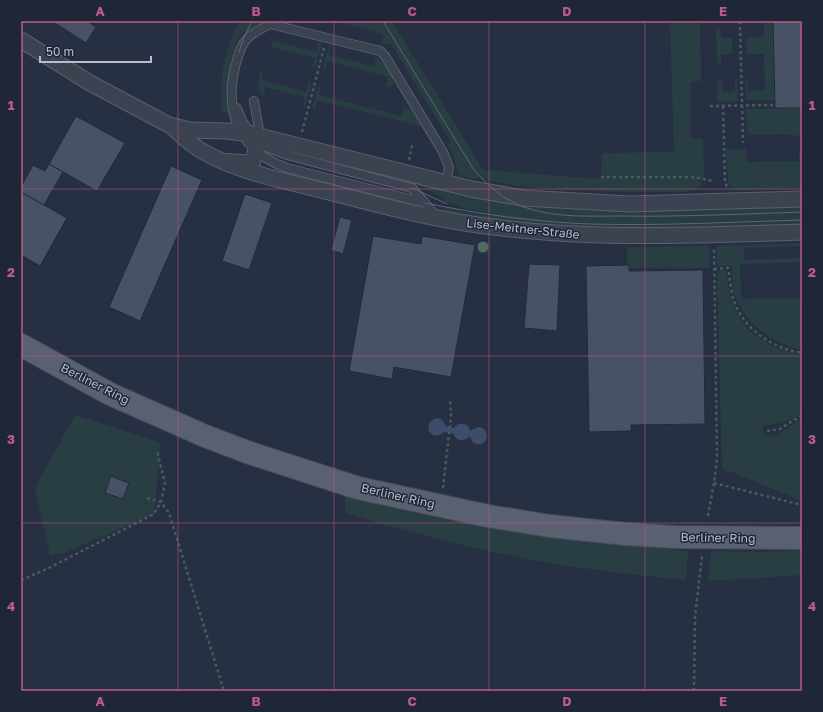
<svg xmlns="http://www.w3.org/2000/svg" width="823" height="712" font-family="'Golos Text',sans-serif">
	<rect width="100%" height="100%" fill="#273042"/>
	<g fill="#293e43">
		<path d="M239,21H265L254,27L247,33L243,32C230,50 224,92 229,113H222C219,81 224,50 239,21Z"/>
		<path d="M334,21H392L483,170L601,179L602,153L674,152L670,21H700L701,81L690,82L691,139L703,138L704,173L701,185L695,190L686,192H621L563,190L512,185L477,178L474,179L461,176L458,171L454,158L447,145L451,142L391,44L387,45L382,43L384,34Z"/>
		<path d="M764,21H773L775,100H746L745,80H748V91L765,90L764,54H747L746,38L764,37Z"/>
		<path d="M720,27L721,38H732V54L721,55V66H720L717,63L716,31L718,28Z"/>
		<path d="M273,41L316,52L319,43H322L315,68L313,67L315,58L271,47Z"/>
		<path d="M329,45L331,46L329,55L374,66L376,57C384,62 393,76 394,85L390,87H386L388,77L327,61L325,70H322Z"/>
		<path d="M263,71L262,80L306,92L309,83L311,84L305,107L303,106L305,97L266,87L263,96L261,95C258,89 258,80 260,73Z"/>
		<path d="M735,80H737L738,101L717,102L718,81H722V92L735,91Z"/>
		<path d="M319,84L321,85L319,95L401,116L404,107C413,109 416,118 421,126L317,100L315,109H312Z"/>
		<path d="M802,108V136L781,134L752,135L748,133L747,127L746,109Z"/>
		<path d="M726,149H746L747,162L799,161V150L802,151V188L740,190C734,189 730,187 728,181Z"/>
		<path d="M409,178L581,206V210L598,211V206L802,203V228L589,232L447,214L442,211V208L490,216L491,213L463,208L444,201L445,199L424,188L408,182Z"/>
		<path d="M802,243V246L744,248V260L802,258V262L740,264L741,299L802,298V350C776,345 747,326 737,300C733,290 732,278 731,266H717V246Z"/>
		<path d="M709,246L710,268H627V247Z"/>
		<path d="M726,270C728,284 730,300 737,313C749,337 776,351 802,355V411C791,423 777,424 762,426C766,449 792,424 801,418L802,419V501L722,468L717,271Z"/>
		<path d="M75,415L161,443L154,514L64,553L50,555L35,488Z"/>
		<path d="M345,494L555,537L688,551L686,580C651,576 617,573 583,568C502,557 423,536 345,513Z"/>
		<path d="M802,550V575L708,581L711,551L769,552Z"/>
	</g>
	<path fill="#3c4c6a" d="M438,418L442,420L446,426L454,428C457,423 461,423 467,425L471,431C489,416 494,451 473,443L470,436C464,442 457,442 453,433L444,432C430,444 420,421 438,418Z"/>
	<g fill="#485266" stroke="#222939">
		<path d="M52,21H87L96,27L86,43Z"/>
		<path d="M773,21H802V108H775Z"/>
		<path d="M76,116L125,143L97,191L49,164Z"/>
		<path d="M49,164L63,172L44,205L21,192V187L33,165L45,171Z"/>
		<path d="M171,166L202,180L140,321L109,307Z"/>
		<path d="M21,192L67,218L40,266L21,255Z"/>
		<path d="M245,194L272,203L249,270L222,261Z"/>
		<path d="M340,217L352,220L343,254L331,250Z"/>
		<path d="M373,236L421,244L422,236L475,245L451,377L394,367L392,379L349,371Z"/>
		<path d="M529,264L560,265L557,331L524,328Z"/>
		<path d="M629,265V271L703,270L705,424L631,425V431L589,432L586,266Z"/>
		<path d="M111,476L129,483L123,499L105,493Z"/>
	</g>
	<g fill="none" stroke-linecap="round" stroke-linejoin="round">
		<g stroke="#59606f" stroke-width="10">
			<g id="lane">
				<path d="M254,101L260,136"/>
				<path d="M237,108L241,119L248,130L256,140L266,147L287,155L412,188L437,217"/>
				<path d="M227,158L255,160"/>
				<path d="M425,203L287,168C240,152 224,113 235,67C238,57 240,46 247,39C253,32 263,28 270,24L380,51L385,56L443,152L449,167L446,183"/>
			</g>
		</g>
		<g stroke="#59606f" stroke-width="17">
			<g id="street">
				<path d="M21,40L90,83L169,125L190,130L227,131L251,134L471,189L523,198L630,204L802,199"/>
				<path d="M172,127C181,135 191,145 202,151C237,172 290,182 329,192C386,207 443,222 502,228C602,240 702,235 802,232"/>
				<path d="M250,171L260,136"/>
			</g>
		</g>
		<g stroke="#454b5b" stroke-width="24">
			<path id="primary" d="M21,345L110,394L205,436L247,452L358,488L488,516L550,526L625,534L675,537L802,538"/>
		</g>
		<g stroke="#475b5f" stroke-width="2.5" stroke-dasharray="3 3" stroke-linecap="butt">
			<path d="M740,21L743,143"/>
			<path d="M710,106L775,105"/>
			<path d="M723,106L725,182L727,187"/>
			<path d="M302,132L324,48"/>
			<path d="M409,160L413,142"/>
			<path d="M601,177H695L712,181"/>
			<path d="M714,269L728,268C730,279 731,291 734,301C745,331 773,348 802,353"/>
			<path d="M767,431L780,429L802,415"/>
			<path d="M714,483L802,505"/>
			<path d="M443,488L451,416L450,399"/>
			<path d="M147,498L161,502L169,513L224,691"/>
			<path d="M708,516L714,483L717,458L714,249"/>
			<path d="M21,580L49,568L154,514L161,502L165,483L157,451"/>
			<path d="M694,691L695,617L702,556"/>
		</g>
		<use href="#lane" stroke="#3b4351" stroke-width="8"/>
		<use href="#street" stroke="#3b4351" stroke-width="15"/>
		<use href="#primary" stroke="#596171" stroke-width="22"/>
		<g stroke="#5d6678" stroke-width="1">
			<path d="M383,21L472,167C487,186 505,201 527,208C556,218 590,216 620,216C681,217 742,214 802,212"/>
			<path d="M239,52L244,37L252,21"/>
			<path d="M412,188L447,204"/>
			<path d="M425,203C479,214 534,222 590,224C661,226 731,222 802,220"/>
		</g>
	</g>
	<circle fill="#4f6b62" cx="483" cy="247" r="5.5"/>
	<path fill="none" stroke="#be5a88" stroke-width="1" stroke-opacity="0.55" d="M178,21V691M334,21V691M489,21V691M645,21V691M21,189H802M21,356H802M21,523H802"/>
	<g text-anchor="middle" stroke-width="3" stroke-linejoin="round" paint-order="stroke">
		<g font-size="12" fill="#b8becb" stroke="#1f2737">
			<text transform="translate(523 229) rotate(6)" y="4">Lise-Meitner-Straße</text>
			<text transform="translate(95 384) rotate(27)" y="4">Berliner Ring</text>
			<text transform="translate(398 496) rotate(13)" y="4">Berliner Ring</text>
			<text transform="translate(718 538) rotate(1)" y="4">Berliner Ring</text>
		</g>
	</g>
	<rect width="823" height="712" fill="none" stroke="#1f2737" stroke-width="44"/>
	<path d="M40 56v6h111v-6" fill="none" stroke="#b8becb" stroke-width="2"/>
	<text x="46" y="56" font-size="12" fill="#b8becb" stroke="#1f2737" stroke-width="3" paint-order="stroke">50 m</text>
	<rect x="22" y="22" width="779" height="668" fill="none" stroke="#be5a88" stroke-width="1.5"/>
	<g font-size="13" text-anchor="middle" font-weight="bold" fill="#be5a88">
		<text x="100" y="16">A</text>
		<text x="256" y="16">B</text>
		<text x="412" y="16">C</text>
		<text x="567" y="16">D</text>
		<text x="723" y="16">E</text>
		<text x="11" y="110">1</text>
		<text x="812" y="110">1</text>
		<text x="11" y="277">2</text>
		<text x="812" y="277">2</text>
		<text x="11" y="444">3</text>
		<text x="812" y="444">3</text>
		<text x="11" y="611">4</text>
		<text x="812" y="611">4</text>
		<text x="100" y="706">A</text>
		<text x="256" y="706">B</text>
		<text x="412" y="706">C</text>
		<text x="567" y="706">D</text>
		<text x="723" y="706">E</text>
	</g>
</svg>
